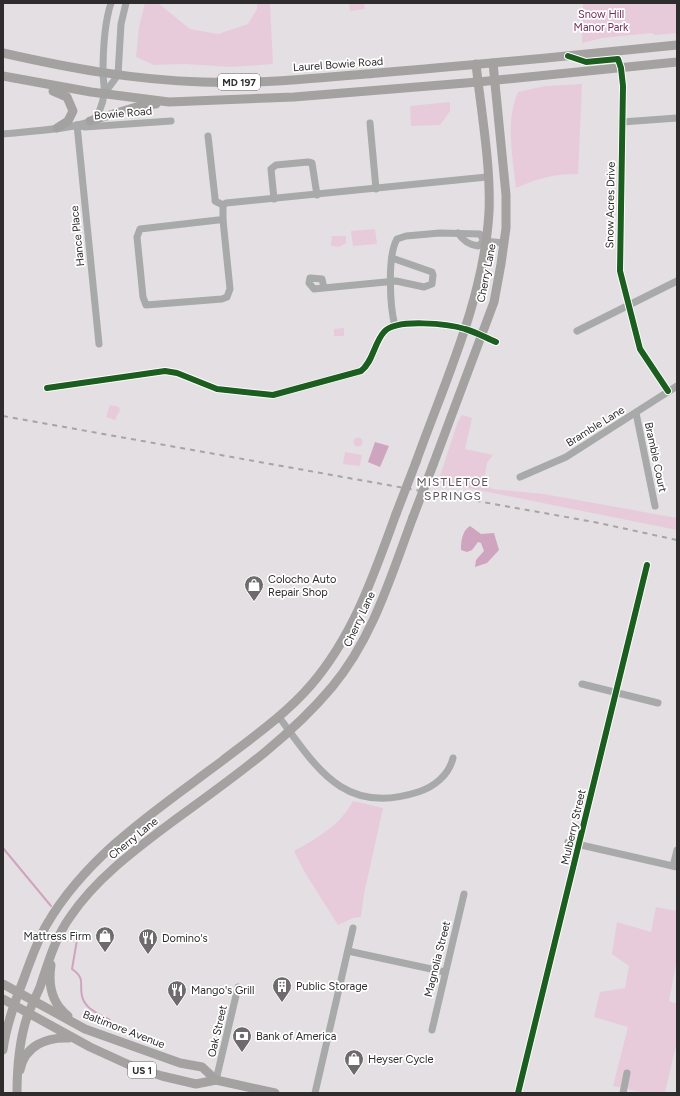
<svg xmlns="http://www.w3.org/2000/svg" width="680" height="1096" font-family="Figtree,sans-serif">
	<rect width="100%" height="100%" fill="#e4dfe2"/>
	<g fill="#e7cbdb">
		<path d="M145,3H158L190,29L218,34L248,24L257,9V3H270L273,64L232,67L185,64L154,65L136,57L139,27Z"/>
		<path d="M349,3H364L365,9L350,11Z"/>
		<path d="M583,3H677V33L655,35L652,33L602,38L582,43Z"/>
		<path d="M582,84L578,174C553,174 539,178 516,188C513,158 505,121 518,92L545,86Z"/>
		<path d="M450,102V111L440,125L411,126L410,106Z"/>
		<path d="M375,229L377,244L353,246L351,231Z"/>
		<path d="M332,236H346V243L339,247L331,246Z"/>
		<path d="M344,328V336H334V329Z"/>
		<path d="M110,405L119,407L120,410L115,420L106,417Z"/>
		<path d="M462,415L472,418L465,449L493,455L487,463L484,480L492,489L544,494L677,518V530L438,482L458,421Z"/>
		<circle cx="358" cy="442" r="4.5"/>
		<path d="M345,452L362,455L360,466L343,464Z"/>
		<path d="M353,801L383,808L364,894L361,917L353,918L338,925L304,871L294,851C317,838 340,826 353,801Z"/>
		<path d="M656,907L677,911V959L669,1001L677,1004V1041L665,1093H646L613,1086L628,1027L594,1017L600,992L625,988L629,966L612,954L617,922L651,932Z"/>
	</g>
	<g fill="#cea4be">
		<path d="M375,442L389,446L380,467L368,462Z"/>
		<path d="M470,526L481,534L494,533L499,550L487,563L475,567L476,560L484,551L481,543L478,542L472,550L467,552L461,550C461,541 462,531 470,526Z"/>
	</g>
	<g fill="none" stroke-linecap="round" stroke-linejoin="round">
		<g stroke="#cea4be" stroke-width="2">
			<path d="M3,848L51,906"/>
			<path d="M72,933L77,940L72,969C86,979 79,983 82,996C85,1010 100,1014 110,1020L114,1030"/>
		</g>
		<g stroke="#a8a9a9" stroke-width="7">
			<path d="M570,56L586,62L618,59L621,68L623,86L620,271L640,349L668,391"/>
			<path d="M104,94L118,75L121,24L126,3"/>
			<path d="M622,122L677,118"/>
			<path d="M370,123L376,189"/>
			<path d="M77,125L99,344"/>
			<path d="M77,125L85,127L171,121"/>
			<path d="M3,134C22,132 75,129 91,121C99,116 103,103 104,94C105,87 103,80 103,73C103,50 104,24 111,3"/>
			<path d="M208,136L215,198V201L223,205"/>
			<path d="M274,199L271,169L276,165L308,162L312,163L317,195"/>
			<path d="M218,220H223L230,289L227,297L222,299L146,305L143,297L137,237L140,229Z"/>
			<path d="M223,220V205L226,203L487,177"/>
			<path d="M458,233C463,241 470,245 478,246L484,241"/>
			<path d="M484,241L504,243"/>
			<path d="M324,288L322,279L310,278L309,283L314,289L324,288L396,281L424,287L432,284L433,275L432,272L392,258"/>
			<path d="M395,326C390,308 387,256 397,239L406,236L440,233L480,234L484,241"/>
			<path d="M577,331L677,281"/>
			<path d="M47,388L165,371L177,373L217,389L273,395L361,371C373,362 374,343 384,332C396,318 449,324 465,329C476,332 486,338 496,342"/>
			<path d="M636,413L655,506"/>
			<path d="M520,477L566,457L677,386"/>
			<path d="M582,684L658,703"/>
			<path d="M279,717C317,768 344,816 418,792C434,787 449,775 453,758"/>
			<path d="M568,842L677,867"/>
			<path d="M673,866L677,850"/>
			<path d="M348,951L445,972"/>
			<path d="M432,1030L464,894"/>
			<path d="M216,1080L238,987"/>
			<path d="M315,1093L353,928"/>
			<path d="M518,1093L647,565"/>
			<path d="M623,1093L627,1073"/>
		</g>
		<g stroke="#a3a2a1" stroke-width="9">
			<path d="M3,53C69,68 134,80 202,82C261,84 320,78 378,73C478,65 578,55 677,45"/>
			<path d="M3,76L91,92L169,102L294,97L478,82L677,62"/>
			<path d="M53,91L67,97L73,111L68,121L57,128"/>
			<path d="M90,121L143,105L156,104"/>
			<path d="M416,462C445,381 484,299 489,212C491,165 481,111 476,64"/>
			<path d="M433,465L494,302L501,264L506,228V195L493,63"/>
			<path d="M51,965C48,985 51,1003 68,1016"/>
			<path d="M3,984L85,1029L180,1063L202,1067L216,1080"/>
			<path d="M3,999L90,1047L136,1068L162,1076L196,1084L216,1080L275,1093"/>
			<path d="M3,1050C6,1026 14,1004 23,981C30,962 37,941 47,924C88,854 158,809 222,761C253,737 285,715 311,685C354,635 374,574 396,514"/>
			<path d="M20,1070C25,1045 47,1037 69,1038"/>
			<path d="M17,1093C17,1066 19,1040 28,1014C32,1005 36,996 40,987C48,963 55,938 70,917C95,880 132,852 168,825C225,783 286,742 332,687C373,638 391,576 413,517"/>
		</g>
		<path stroke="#a6a5a6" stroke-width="2" stroke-dasharray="5 5" stroke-linecap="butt" d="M3,416L594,522L677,540"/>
		<g stroke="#a3a2a1" stroke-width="9">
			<path d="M396,514L416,462"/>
			<path d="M413,517L433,465"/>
		</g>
		<g stroke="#fff" stroke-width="8">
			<g id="cycleway">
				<path d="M568,56L586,62L618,59L621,68L623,86L620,271L640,349L668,391"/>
				<path d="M47,388L165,371L177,373L217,389L273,395L361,371C373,362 374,343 384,332C396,318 449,324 465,329C476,332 486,338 496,342"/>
				<path d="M518,1093L647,565"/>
			</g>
		</g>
		<use href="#cycleway" stroke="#1b5e20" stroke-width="6"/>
	</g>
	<defs>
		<g id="shop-pin" transform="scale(1)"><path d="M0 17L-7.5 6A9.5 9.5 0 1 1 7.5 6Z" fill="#6e6b6c" stroke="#fff"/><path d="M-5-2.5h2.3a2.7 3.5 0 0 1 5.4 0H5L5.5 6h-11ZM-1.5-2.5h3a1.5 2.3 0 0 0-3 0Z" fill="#fff"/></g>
		<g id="restaurant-pin" transform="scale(1)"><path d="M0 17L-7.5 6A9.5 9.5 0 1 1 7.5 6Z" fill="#6e6b6c" stroke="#fff"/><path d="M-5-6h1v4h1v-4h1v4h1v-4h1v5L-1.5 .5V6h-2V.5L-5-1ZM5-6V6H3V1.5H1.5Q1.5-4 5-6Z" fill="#fff"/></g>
		<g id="building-pin" transform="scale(1)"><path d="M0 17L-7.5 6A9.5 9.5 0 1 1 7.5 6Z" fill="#6e6b6c" stroke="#fff"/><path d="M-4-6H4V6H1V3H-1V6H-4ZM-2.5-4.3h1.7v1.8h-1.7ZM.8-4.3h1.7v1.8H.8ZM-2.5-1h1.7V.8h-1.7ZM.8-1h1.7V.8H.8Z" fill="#fff"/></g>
		<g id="bank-pin" transform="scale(1)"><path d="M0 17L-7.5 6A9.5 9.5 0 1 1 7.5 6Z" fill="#6e6b6c" stroke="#fff"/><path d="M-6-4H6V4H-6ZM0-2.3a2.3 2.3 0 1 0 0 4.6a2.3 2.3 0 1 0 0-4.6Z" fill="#fff"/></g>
	</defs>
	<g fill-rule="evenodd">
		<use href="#shop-pin" x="254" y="585"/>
		<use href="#shop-pin" x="105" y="936"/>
		<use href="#restaurant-pin" x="148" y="938"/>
		<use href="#building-pin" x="282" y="986"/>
		<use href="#restaurant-pin" x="177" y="990"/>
		<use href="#bank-pin" x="242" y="1036"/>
		<use href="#shop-pin" x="354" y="1059"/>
	</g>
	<g text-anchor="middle" stroke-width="3.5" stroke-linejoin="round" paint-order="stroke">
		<g fill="#fff" stroke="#6d6b6c" stroke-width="1">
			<rect x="218" y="74" width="42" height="16" rx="3"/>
			<rect x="128" y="1062" width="28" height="16" rx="3"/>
		</g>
		<g font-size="10" font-weight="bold" fill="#2e2c2d">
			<text x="239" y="86">MD 197</text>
			<text x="142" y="1074">US 1</text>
		</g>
		<g font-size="11" fill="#732d5c" stroke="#fff">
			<text x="601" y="18">Snow Hill<tspan x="601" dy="13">Manor Park</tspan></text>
		</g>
		<g font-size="11" fill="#2e2c2d" stroke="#fff">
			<text transform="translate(338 64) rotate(-4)" y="4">Laurel Bowie Road</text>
			<text transform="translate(123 113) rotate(-5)" y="4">Bowie Road</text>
			<text transform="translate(610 205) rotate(-89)" y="4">Snow Acres Drive</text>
			<text transform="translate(77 236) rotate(-96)" y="4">Hance Place</text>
			<text transform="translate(486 273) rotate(-79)" y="4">Cherry Lane</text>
			<text transform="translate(595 426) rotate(-32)" y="4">Bramble Lane</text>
			<text transform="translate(656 457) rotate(78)" y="4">Bramble Court</text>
			<text transform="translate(359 619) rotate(-65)" y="4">Cherry Lane</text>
			<text transform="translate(573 827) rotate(-77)" y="4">Mulberry Street</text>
			<text transform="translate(133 838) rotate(-39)" y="4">Cherry Lane</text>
			<text transform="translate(437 959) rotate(-76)" y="4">Magnolia Street</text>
			<text transform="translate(124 1029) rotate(21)" y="4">Baltimore Avenue</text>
			<text transform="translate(217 1031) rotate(-77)" y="4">Oak Street</text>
		</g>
		<g font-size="11" fill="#2e2c2d" stroke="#fff" text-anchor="start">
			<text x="268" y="583">Colocho Auto<tspan x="268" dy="13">Repair Shop</tspan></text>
			<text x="91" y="940" text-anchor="end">Mattress Firm</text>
			<text x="162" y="942">Domino's</text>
			<text x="296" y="990">Public Storage</text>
			<text x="191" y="994">Mango's Grill</text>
			<text x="256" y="1040">Bank of America</text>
			<text x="368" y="1063">Heyser Cycle</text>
		</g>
		<g font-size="12" letter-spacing="1" fill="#5b5559" stroke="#fff">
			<text x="453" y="486">MISTLETOE<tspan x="453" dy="14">SPRINGS</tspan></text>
		</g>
	</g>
	<rect width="680" height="1096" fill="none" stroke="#2e2c2d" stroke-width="8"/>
</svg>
